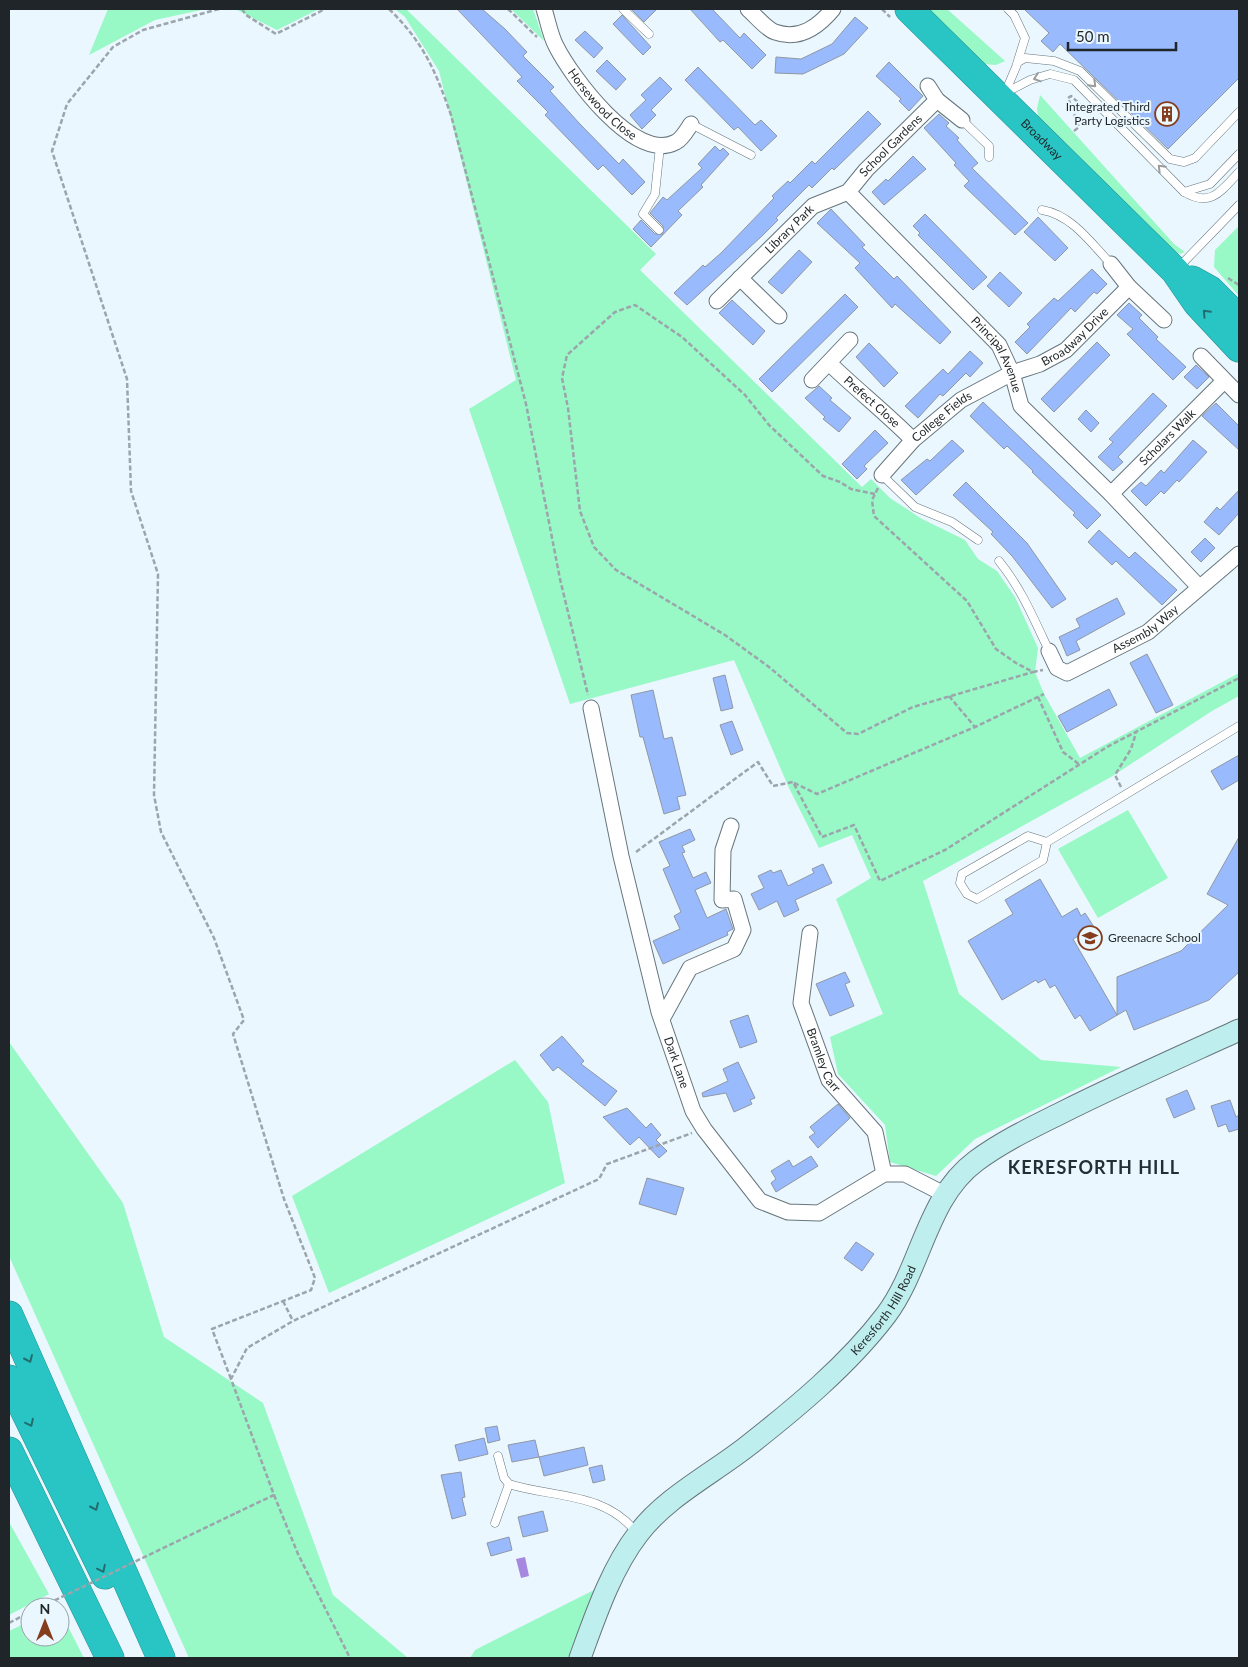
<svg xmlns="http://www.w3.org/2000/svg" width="1248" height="1667" font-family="Lato,sans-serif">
	<rect width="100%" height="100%" fill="#eaf7fe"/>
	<g fill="#98f8c6">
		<path d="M108,9H206L155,20L89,55Z"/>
		<path d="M235,9H319L277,30Z"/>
		<path d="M395,9H406L656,254L640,270L862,487L871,479L890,498L922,519L965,540L978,559L997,571L1015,597L1038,648L1035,672L1044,694L1080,758L1239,673V696L1212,711L1111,777L923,881L959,994L1041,1060L1121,1067L975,1139L936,1176L890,1162L885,1125L838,1074L830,1037L883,1014L836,899L871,878L852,835L819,848L789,788L734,660L570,704L469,409L516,380L439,71L405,17Z"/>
		<path d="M511,9H533L544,41Z"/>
		<path d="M920,9H947L1005,61L996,65L983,64Z"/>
		<path d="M1040,95L1174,244L1185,252L1180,254L1174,251L1039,124L1037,109Z"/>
		<path d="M1239,226V296L1214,267L1215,250Z"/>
		<path d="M1128,810L1168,878L1098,918L1058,849Z"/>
		<path d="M9,1042L123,1203L164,1337L263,1403L333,1595L408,1658H189L9,1256Z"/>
		<path d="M515,1060L548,1102L565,1183L329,1293L292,1196Z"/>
		<path d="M9,1522L49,1594L9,1615Z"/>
		<path d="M594,1590L568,1658H470L475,1650Z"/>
		<path d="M60,1611L84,1658H9V1631L30,1621V1637H60Z"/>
	</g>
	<path fill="#a788df" d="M525,1557L529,1576L521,1578L516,1559Z"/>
	<g fill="#99bafd" stroke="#9097a4">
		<path d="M457,9H482L505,29L527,52L523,56L554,87L550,91L580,124L619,164L623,159L645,182L632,195L603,165L598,170L545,115L548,112L517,81L522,77Z"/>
		<path d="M631,9H657L644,22Z"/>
		<path d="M690,9H712L740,38L744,33L766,55L752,69L723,40L720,42Z"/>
		<path d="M1024,9H1239V78L1168,149L1060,44L1053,52L1043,43L1041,41L1049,33Z"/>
		<path d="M622,15L651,47L643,55L613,24Z"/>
		<path d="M855,17L868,28L844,54L803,74L775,73L776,57L801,59L832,44Z"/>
		<path d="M585,31L603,48L594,58L575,40Z"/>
		<path d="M607,60L626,79L616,90L596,71Z"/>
		<path d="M889,62L923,96L909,111L899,101L901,99L876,76Z"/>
		<path d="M698,67L755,125L761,120L777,136L761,151L738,127L734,130L685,80Z"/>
		<path d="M660,77L672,89L651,110L656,115L642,129L630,115L646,100L641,95Z"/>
		<path d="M868,111L881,124L834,170L832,168L812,188L809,185L776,218L778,220L762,236L687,305L674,293L703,265L705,267L721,253L774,198L772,196L788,181L790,183L812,161L815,164Z"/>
		<path d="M939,114L949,123L946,126L959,138L957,140L978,163L972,168L1028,223L1015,235L964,186L969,181L954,165L956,163L924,128Z"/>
		<path d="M715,146L720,151L723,148L729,154L701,185L703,187L678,211L682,215L651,247L633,229L641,220L655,234H663V226L650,213L663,197L667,200L702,168L698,164Z"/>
		<path d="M913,156L926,169L884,205L872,192L886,179L888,181Z"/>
		<path d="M831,209L865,245L862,247L894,279L897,276L951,332L940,344L895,304L892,308L855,268L860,263L817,223Z"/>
		<path d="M925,214L987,277L973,290L918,235L920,233L913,226Z"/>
		<path d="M1038,217L1068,248L1055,261L1024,232Z"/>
		<path d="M799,250L812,262L782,294L768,282Z"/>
		<path d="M1092,269L1107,284L1097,294L1094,292L1075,312L1071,308L1027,354L1015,342L1030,327L1027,324L1054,298L1058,301Z"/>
		<path d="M1000,272L1022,293L1009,307L987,286Z"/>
		<path d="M845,294L858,307L772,392L759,379Z"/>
		<path d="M732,300L765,331L753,345L719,313Z"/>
		<path d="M1129,303L1142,315L1139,318L1158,337L1156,339L1186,367L1173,380L1127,334L1133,329L1117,315Z"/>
		<path d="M1097,342L1110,355L1054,412L1041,399Z"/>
		<path d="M869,343L898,373L884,387L856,357Z"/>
		<path d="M970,351L983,363L970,377L966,373L943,396L940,394L918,418L905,406L943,369L948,374Z"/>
		<path d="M1196,365L1209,377L1197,389L1184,377Z"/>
		<path d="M819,386L832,398L830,400L851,418L839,432L823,419L825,417L805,398Z"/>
		<path d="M1153,393L1167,406L1118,457L1123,462L1113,471L1098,457L1113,442L1109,439Z"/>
		<path d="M983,402L1101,515L1087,529L1073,515L1075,513L1032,472L1033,471L1007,446L1004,449L970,416Z"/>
		<path d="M1216,403L1239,426V450L1202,416Z"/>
		<path d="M1086,410L1099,423L1091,432L1078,419Z"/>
		<path d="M875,430L888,443L864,466L867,469L857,479L842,464Z"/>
		<path d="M952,440L964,451L916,495L901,480L927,459L930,461Z"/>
		<path d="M1193,440L1207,452L1179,482L1177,480L1164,494L1161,491L1146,506L1131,491L1141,482L1146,486L1161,470L1164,473Z"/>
		<path d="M966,482L1027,543L1066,599L1052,608L1012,556L991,534L993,532L953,495Z"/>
		<path d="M1239,490V513L1219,535L1204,522L1217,507L1220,510Z"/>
		<path d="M1099,530L1129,558L1135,552L1177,590L1162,605L1116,561L1112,565L1088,542Z"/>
		<path d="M1205,538L1215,548L1201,562L1191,552Z"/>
		<path d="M1117,598L1125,614L1076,641L1080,650L1067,656L1059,637L1080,627L1076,619Z"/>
		<path d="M1147,654L1173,705L1156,713L1130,663Z"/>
		<path d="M725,675L733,708L721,711L713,678Z"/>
		<path d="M1109,689L1117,705L1067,732L1058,716Z"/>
		<path d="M653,690L664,739L672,737L686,795L677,797L680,809L664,814L643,737H640L631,695Z"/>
		<path d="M732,721L743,750L731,755L720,725Z"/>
		<path d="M1239,755V780L1222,790L1211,771Z"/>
		<path d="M690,829L695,840L682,846L685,852L682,853L693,878L706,872L711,883L695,890L707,918L726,909L733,929L727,932L728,935L663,964L653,941L680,929L674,916L681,912L663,869L670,866L659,842Z"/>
		<path d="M1239,837V972L1209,1000L1134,1030L1126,1010L1090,1031L1080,1015L1075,1019L1055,985L1050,988L1045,979L1038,983L1036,980L1002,1000L968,941L1013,914L1005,900L1040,879L1062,917L1077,908L1081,916L1085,913L1094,927L1073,939L1117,1015V977L1181,951L1228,905L1207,894Z"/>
		<path d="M823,864L832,883L795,900L799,910L784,917L777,901L759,910L751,894L764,888L758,876L771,870L773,873L781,870L788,886L814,873L812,869Z"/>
		<path d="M845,972L850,982L845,984L854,1006L830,1016L816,984Z"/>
		<path d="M748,1015L757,1042L740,1048L730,1021Z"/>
		<path d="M562,1036L584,1061L581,1064L617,1091L605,1106L558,1067L553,1071L540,1055Z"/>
		<path d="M738,1062L755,1098L750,1100L752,1104L734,1112L726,1093L703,1097L702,1093L728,1081L723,1069Z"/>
		<path d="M1187,1090L1195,1109L1174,1118L1166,1099Z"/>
		<path d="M1230,1100L1236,1117L1239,1115V1129L1229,1132L1226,1124L1218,1127L1211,1106Z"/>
		<path d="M838,1104L850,1118L818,1148L809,1137L815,1133L810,1127Z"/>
		<path d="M627,1108L646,1128L651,1123L661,1135L656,1140L667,1151L659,1158L639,1137L630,1145L603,1117Z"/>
		<path d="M811,1156L818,1166L776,1192L771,1183L776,1179L771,1171L789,1160L793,1167Z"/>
		<path d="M647,1178L684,1188L676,1215L639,1204Z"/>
		<path d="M856,1242L874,1254L862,1271L844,1258Z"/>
		<path d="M497,1426L500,1440L488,1443L485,1428Z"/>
		<path d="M484,1438L488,1454L459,1461L455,1445Z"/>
		<path d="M535,1440L539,1457L512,1462L508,1445Z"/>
		<path d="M584,1447L588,1465L544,1476L539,1457Z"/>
		<path d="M602,1465L605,1480L593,1483L589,1468Z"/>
		<path d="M461,1472L465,1497L462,1498L466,1515L452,1519L441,1475Z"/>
		<path d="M543,1511L548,1531L523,1537L518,1517Z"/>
		<path d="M509,1537L512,1550L491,1556L487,1543Z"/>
	</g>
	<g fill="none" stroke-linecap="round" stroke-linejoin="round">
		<g stroke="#67767d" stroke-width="9">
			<g id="lane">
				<path d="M623,9L649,34"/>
				<path d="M1018,62L1025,58L1054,61L1080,71L1170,159L1184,162L1195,158L1239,112"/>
				<path d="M1005,93L1016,67L1025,38L1014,15L1008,9"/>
				<path d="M1003,94L1030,80L1050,74L1074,80L1184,192C1211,208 1221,191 1239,172"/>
				<path d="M962,120L989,146V157"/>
				<path d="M691,124L751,155"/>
				<path d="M1184,192L1210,184L1239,154"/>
				<path d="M1042,210C1072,215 1091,243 1111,264"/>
				<path d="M659,230L643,214L655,194L660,146"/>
				<path d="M1178,268L1239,205"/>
				<path d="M882,475L915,507L952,522L978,540"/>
				<path d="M999,561C1021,588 1034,619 1049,651"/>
				<path d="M1047,842L1028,836L962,874L960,883L967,894L977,899L1043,860L1047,842L1239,726"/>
				<path d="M498,1456L504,1478L509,1484C554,1498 604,1492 636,1532"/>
				<path d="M495,1523L509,1484"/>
			</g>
		</g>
		<g stroke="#67767d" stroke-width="17">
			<g id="street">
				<path id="s1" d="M544,9C548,21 550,35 556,46C571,76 635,164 676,142C682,139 687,130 691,124"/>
				<path d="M748,9C756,16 766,29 775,32C800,41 819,26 833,9"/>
				<path d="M928,86L937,100L962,120"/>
				<path id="s2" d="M848,192L999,345L1012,373L1021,406L1111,494L1199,587"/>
				<path d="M1111,264L1129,287L1164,320"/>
				<path d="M740,278L779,316"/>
				<path id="s3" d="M717,301L813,206L848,192L866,170L937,100"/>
				<path d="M1201,356L1239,395"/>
				<path id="s4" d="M829,363C857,390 886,413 913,440"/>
				<path d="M812,380L850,340"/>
				<path id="s5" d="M882,475L913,440L961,400L1012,373L1040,364L1066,350L1129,287"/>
				<path id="s6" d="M1111,494L1224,381"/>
				<path id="s7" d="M1049,651L1057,668L1067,673L1148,632L1239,554"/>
				<path id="s8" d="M591,708L621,856L659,1012L693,1111L704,1129L760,1201L788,1212L819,1213L884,1174H905L944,1194"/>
				<path id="s9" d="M810,933L801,1003L829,1080L875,1132L884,1174"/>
				<path d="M662,1019L690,968L734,949L743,930L734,899L722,900L723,850L731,826"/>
			</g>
		</g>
		<g stroke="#67767d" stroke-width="23">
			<g id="secondary">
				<path id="s10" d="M580,1658C595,1617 611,1569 638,1534C665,1498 710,1475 745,1448C795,1409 848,1365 886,1315C922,1267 926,1198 976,1161C1003,1141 1033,1127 1063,1112C1121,1083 1180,1057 1239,1030"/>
			</g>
		</g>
		<g stroke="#268d8e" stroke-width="29">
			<g id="highway">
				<path id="s11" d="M909,9L1175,271L1197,303L1239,348"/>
				<path d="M1192,280L1210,290L1239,319"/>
				<path d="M9,1315L161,1658"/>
				<path d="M9,1379L105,1575"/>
				<path d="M9,1451L110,1658"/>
			</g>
		</g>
		<g stroke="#9ba5ab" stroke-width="2.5" stroke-dasharray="5 2.5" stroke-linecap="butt">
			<path d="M219,9L143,30L113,47L67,104L52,151L127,379L131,491L158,574L154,795L161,832L214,938L244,1020L233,1034L284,1199L315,1278L311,1290L212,1329L231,1379"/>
			<path d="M242,9L246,15L276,34L325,9"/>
			<path d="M389,9C424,43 435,70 451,115L526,404L560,579L588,695"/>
			<path d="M508,9L537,37"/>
			<path d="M882,9L890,17"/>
			<path d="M1074,131L1079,127L1068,98L1071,96L1083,107"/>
			<path d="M1228,278L1239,285"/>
			<path d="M878,488L872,500L874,516L967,601L996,649L1016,663L1033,672L1043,670"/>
			<path d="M875,494L851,489L840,482L823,476L769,425L745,395L682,337L635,305L615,312L567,355L562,378L568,408L580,511L594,547L616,570L725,635L769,667L847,733L858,734L913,707L1033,672"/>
			<path d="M949,696L975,727"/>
			<path d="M1038,697L1063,752L1080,765"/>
			<path d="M794,783L817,794L975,727L1044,694"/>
			<path d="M1121,787L1115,775L1131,749L1136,733"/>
			<path d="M636,852L758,762L773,786L793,782L822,837L854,825L880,881L945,850L1107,747L1239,678"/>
			<path d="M283,1301L293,1321"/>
			<path d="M274,1495L298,1554L350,1658"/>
			<path d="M236,1513L274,1495L231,1379L247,1348L293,1321L599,1179L607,1164L692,1133"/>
			<path d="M9,1623L30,1612"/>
		</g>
		<use href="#lane" stroke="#fff" stroke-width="8"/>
		<use href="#street" stroke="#fff" stroke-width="15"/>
		<use href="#secondary" stroke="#bfeeee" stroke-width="21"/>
		<use href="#highway" stroke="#29c5c5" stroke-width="28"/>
		<path stroke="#9ba5ab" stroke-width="2.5" stroke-dasharray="5 2.5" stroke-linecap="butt" d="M41,1607L236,1513"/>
	</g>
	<defs><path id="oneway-chevron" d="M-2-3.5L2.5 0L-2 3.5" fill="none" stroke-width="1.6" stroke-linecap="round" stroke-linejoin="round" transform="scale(1.25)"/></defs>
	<g stroke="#9a9d9e">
		<use href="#oneway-chevron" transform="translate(1037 78) rotate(161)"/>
		<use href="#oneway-chevron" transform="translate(1093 84) rotate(45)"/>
		<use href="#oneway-chevron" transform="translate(1161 168) rotate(-135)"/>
	</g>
	<g stroke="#246d6f">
		<use href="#oneway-chevron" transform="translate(1206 313) rotate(-133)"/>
		<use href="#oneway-chevron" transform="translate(29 1359) rotate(66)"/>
		<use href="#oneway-chevron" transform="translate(30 1423) rotate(64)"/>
		<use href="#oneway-chevron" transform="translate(95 1507) rotate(66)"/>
		<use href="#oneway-chevron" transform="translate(102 1569) rotate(64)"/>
	</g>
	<defs>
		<g id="building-ring" transform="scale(1.25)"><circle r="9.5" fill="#eaf7fe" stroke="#853e1d" stroke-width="1.5"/><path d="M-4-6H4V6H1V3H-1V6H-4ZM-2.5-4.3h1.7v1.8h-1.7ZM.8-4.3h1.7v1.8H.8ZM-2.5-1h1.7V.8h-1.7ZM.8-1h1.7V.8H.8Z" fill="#853e1d"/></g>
		<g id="school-ring" transform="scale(1.25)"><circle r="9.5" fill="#eaf7fe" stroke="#853e1d" stroke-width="1.5"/><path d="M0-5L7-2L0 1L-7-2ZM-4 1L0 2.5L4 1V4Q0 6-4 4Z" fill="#853e1d"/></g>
	</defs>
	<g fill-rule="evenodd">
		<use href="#building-ring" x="1167" y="114"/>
		<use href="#school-ring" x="1090" y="938"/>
	</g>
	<g text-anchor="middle" stroke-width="4" stroke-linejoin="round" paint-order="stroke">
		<g font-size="12" fill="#1f2528" stroke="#eaf7fe">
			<text dy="4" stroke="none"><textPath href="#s1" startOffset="114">Horsewood Close</textPath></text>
			<text dy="4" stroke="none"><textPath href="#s11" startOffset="186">Broadway</textPath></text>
			<text dy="4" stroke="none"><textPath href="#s3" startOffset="236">School Gardens</textPath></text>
			<text dy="4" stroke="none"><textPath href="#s3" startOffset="102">Library Park</textPath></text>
			<text dy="4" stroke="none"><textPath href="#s5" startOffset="241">Broadway Drive</textPath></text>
			<text dy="4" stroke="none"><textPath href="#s2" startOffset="222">Principal Avenue</textPath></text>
			<text dy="4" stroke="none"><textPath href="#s4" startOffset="58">Prefect Close</textPath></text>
			<text dy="4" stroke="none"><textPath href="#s5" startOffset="84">College Fields</textPath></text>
			<text dy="4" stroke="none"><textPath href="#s6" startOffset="80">Scholars Walk</textPath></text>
			<text dy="4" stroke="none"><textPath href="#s7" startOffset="120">Assembly Way</textPath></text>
			<text dy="4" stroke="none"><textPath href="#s9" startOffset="132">Bramley Carr</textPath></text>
			<text dy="4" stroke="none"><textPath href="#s8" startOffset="365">Dark Lane</textPath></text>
			<text dy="4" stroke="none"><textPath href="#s10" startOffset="472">Keresforth Hill Road</textPath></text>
		</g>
		<g font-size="12" fill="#1f2528" stroke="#eaf7fe" text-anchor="end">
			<text x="1150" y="111">Integrated Third<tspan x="1150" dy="14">Party Logistics</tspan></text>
			<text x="1108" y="942" text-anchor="start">Greenacre School</text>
		</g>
		<g font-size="18" font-weight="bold" letter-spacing="1" fill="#223036" stroke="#eaf7fe">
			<text x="1094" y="1174">KERESFORTH HILL</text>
		</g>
	</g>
	<rect width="1248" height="1667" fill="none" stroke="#1f2528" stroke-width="20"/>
	<g transform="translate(45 1622)"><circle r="24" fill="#eaf7fe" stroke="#99a3a8"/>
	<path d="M0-4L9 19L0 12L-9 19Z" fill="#853e1d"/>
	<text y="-8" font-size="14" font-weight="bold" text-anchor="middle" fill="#1f2528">N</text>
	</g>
	<path d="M1068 42v8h108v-8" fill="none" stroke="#1f2528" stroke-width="2.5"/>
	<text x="1076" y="42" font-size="15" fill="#1f2528" stroke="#eaf7fe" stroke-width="4" paint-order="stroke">50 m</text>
</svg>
